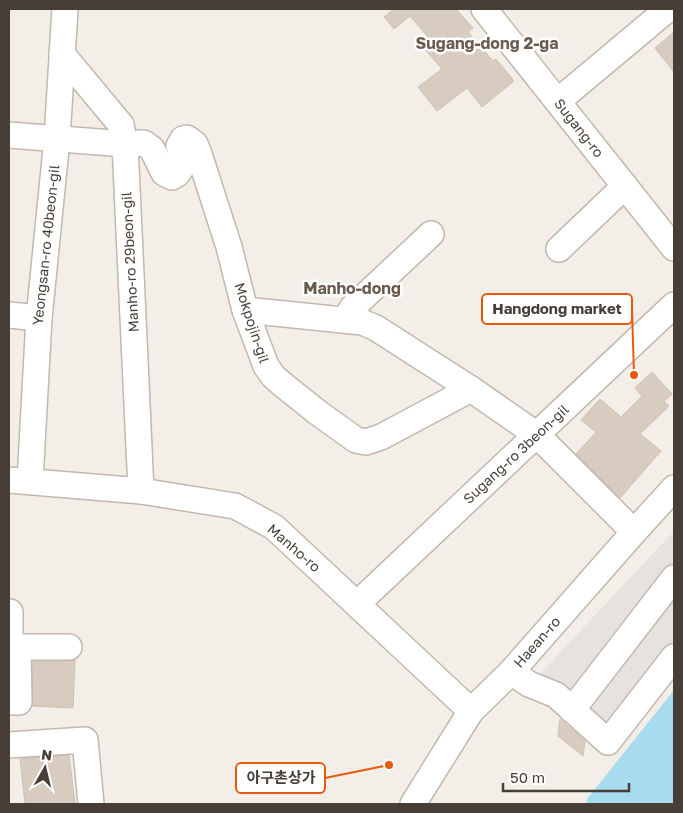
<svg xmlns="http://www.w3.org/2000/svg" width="683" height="813" font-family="'Golos Text','Noto Sans KR',sans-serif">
	<rect width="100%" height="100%" fill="#f3efe8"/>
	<path fill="#e5e2e0" d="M674,531V677L609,758L526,689Z"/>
	<path fill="#a7dbee" d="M674,690V804L587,803V799Z"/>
	<g fill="#d8ccc1" stroke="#cfc0b1">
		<path d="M394,9H456L473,28L468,32L493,61L496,59L514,81L482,107L467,88L437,111L418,87L442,69L421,45L429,38L410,16L394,29L384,17Z"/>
		<path d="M674,32V72L655,48Z"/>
		<path d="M652,372L672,394L664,401L669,406L640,434L661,451L620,498L576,454L596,432L581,420L600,399L621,417L642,396L635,388Z"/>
		<path d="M75,660L73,708L32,706L33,661H69Z"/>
		<path d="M560,719L585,741L583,756L558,736Z"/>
		<path d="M69,755L75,804H25L20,759Z"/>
	</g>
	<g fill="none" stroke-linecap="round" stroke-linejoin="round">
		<g stroke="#c2b8ae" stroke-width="28">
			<g id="minor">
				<path d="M484,9L674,248"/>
				<path d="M62,54L121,125L125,144L141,491"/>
				<path d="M558,101L668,9"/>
				<path d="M9,135L125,144L144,143L152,149L164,173L172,177L177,174L184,164L179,146L183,139L187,138L195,144L199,154L229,247L245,310L266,366L273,376L282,384L317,412L356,440L366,442L381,437L471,389L537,435L634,532"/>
				<path d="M559,249L625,186"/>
				<path d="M245,310L362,322L376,328L471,389"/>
				<path d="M9,315L39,318"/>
				<path d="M345,320L352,308L431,234"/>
				<path d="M9,480L141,491L235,506L274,527L471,711"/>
				<path d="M30,481L39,318L57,139L65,9"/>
				<path d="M357,604L674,305"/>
				<path d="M9,612H10V641L18,647H69"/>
				<path d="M511,672L529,684L556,695L608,742L674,657"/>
				<path d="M9,702H19L18,647"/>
				<path d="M572,710L674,578"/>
				<path d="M9,745L85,740L91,804"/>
				<path d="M413,804L471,711L511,672L634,532L674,488"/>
			</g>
		</g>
		<use href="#minor" stroke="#fff" stroke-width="25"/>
	</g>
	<g text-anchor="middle" stroke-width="5" stroke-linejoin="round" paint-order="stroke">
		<g font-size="14" fill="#473e37" stroke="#fff">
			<text transform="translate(579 128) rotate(52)" y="5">Sugang-ro</text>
			<text transform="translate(46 245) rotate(-84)" y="5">Yeongsan-ro 40beon-gil</text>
			<text transform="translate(130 262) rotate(-93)" y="5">Manho-ro 29beon-gil</text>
			<text transform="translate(252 323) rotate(72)" y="5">Mokpojin-gil</text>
			<text transform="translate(516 454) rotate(-43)" y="5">Sugang-ro 3beon-gil</text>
			<text transform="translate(294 548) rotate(41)" y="5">Manho-ro</text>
			<text transform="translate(537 642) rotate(-49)" y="5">Haean-ro</text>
		</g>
		<g font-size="16" font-weight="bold" fill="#695b4f" stroke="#fff">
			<text x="487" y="49">Sugang-dong 2-ga</text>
			<text x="352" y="294">Manho-dong</text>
		</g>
	</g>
	<path fill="none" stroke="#e8590c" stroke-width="2" d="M634 375L632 309M389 765L325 778"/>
	<g fill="#e8590c" stroke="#fff" stroke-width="2">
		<circle cx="634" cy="375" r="5"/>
		<circle cx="389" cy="765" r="5"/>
	</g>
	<g fill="#fff" stroke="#e8590c" stroke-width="2">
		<rect x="482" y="294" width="150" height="30" rx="5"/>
		<rect x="236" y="763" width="89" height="30" rx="5"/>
	</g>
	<g font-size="15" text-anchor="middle" font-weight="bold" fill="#473e37">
		<text x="557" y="314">Hangdong market</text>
		<text x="281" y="783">아구촌상가</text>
	</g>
	<rect width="683" height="813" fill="none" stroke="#473e37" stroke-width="20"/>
	<g transform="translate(45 768) rotate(8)" stroke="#ffffff" stroke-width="4" paint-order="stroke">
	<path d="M0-4L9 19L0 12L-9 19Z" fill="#473e37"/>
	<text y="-8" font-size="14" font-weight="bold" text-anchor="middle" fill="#473e37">N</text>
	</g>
	<path d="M503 783v8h126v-8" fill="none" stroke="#473e37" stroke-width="2.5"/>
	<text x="510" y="783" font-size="15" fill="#473e37" stroke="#ffffff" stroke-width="4" paint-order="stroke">50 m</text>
</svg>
